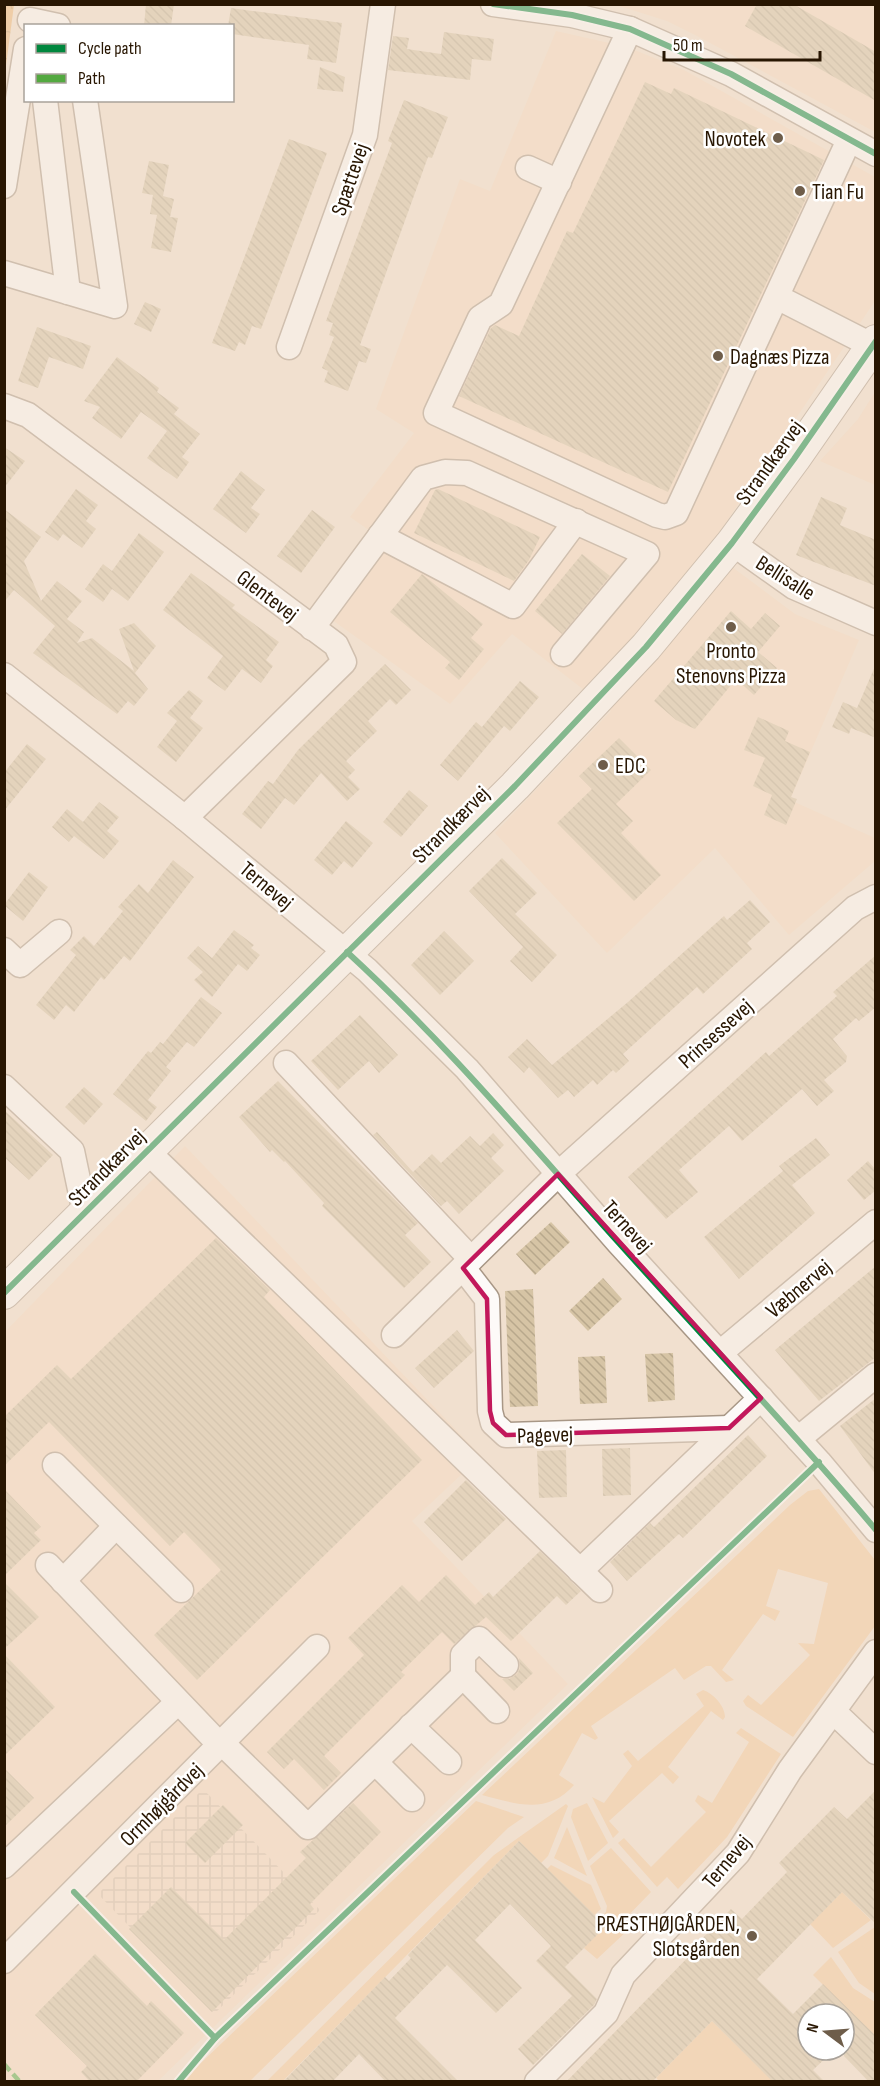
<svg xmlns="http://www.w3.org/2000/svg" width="880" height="2086" font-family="'Sofia Sans Condensed',sans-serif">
	<defs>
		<pattern id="industrial-grid" width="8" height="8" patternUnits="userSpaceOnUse" patternTransform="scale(1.5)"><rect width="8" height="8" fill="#f5dac0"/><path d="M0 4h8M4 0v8" fill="none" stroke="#d2baa3"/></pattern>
		<pattern id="forest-crowns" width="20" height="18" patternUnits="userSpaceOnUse" patternTransform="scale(1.5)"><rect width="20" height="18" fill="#edb776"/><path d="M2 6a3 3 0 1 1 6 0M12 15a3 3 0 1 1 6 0" fill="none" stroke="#cb9d64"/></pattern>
		<pattern id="building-back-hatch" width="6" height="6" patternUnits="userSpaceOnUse" patternTransform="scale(1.5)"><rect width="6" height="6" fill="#d6c4a5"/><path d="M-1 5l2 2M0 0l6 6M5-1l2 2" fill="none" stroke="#b8a88c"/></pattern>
	</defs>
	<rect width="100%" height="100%" fill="#f1e0cf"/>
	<g fill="#f5dac0">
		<path d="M616,5H875V132L699,37L667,21Z"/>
		<path d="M556,31L627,47L684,70L875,177V301L708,549L795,614L859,640L790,800L875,838V861L789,935L715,848L607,953L495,833L611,711L512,634L450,704L314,607L370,531L350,517L414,433L376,409L460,179L490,191Z"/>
		<path d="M875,392V485L820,461L858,419Z"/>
		<path d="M185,1146L481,1456L412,1521L568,1684L158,2081H5L4,1333Z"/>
	</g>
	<path fill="url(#industrial-grid)" d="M203,1789L320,1910L214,2014L98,1894Z"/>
	<g fill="#f4c99b">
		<path d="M819,1489L875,1560V1626L793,1737L746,1706L743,1701L748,1695L761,1705L810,1655L798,1643L814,1644L828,1583L778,1569L766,1606L780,1611L775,1621L763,1614L722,1670L734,1680L726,1682L711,1666H706L684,1680L675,1668L591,1726L598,1738L595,1740L582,1733L559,1775L574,1785C548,1815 516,1804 482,1795L790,1505L808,1491Z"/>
		<path d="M703,1690C713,1693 725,1706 725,1717L723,1720L711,1711L668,1767L679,1777L673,1784L662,1773L609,1821L619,1832L613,1838L592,1797L604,1803L632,1766L623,1754L628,1750L638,1761L704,1706L696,1694Z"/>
		<path d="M741,1728L781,1754L727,1837L678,1889L667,1877L657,1887L618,1843L624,1838L651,1867L706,1812L695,1801L698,1795L712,1803L749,1742L736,1733Z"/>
		<path d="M476,1801L524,1817L508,1828L250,2081H182Z"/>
		<path d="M587,1803L608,1843L588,1861L571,1817L573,1809Z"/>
		<path d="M566,1804L568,1806L548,1856L541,1863L519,1841L283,2081L266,2082L494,1855Z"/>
		<path d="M567,1827L587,1876L554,1858Z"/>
		<path d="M611,1848L651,1892L621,1923L628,1930L597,1959L584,1948L605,1926L599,1920L606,1912L607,1906L590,1866Z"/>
		<path d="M551,1865L591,1885L601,1909L594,1915L547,1869Z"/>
		<path d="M842,1892L871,1920L833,1948L810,1924Z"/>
		<path d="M875,1927V1994L859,1983L838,1952Z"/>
		<path d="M831,1957L853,1988L875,2002V2036L813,1975Z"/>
		<path d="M712,2021L773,2081L660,2082L656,2078Z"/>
	</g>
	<path fill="url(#forest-crowns)" d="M5,4L14,5L5,73L4,5Z"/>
	<g fill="url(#building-back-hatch)">
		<path d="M146,4H174L171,26H144Z"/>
		<path d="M757,4H793L876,52V101L745,26Z"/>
		<path d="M231,8L342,23L336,63L307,59L309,45L232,34V26H228Z"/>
		<path d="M444,32L494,39L491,61L472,59L470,80L388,70L393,36L409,38L407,49L441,54Z"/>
		<path d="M320,67L345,77L343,92L317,89Z"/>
		<path d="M645,82L671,94L674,88L824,160L668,492L459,396L491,328L495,325L519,336L567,231L573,233Z"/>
		<path d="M404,100L448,117L432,158L428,157L360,345L371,349L366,363L359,361L348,391L324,382L328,371L322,368L334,337L329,335L333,323L326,321L392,143L388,141Z"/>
		<path d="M289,139L327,153L261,329L252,326L245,345L239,342L235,351L212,343Z"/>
		<path d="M149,161L169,165L163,196L174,199L170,217L178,218L171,252L151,248L157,215L150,214L153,195L142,193Z"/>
		<path d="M145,302L161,309L151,332L134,324Z"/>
		<path d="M37,327L91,346L83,369L49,357L38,388L18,381Z"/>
		<path d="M117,357L159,388L157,392L179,408L174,414L200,434L182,457L189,462L177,479L147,458L167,431L141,412L121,439L92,418L100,407L84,401Z"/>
		<path d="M4,447L25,461L4,488Z"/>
		<path d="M241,471L265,490L251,508L260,514L246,533L213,509Z"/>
		<path d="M76,489L98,505L86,521L96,529L82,548L63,534L58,541L45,532Z"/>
		<path d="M438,489L540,537L529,560L514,581L414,533L435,490Z"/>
		<path d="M821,497L847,508L840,525L876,540V586L796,555Z"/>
		<path d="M4,509L41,537L24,561L41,601L57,581L82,601L67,619L84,632L77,643L92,638L134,671L119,629L134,623L156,646L135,673L148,689L134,706L128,701L117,714L33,653L55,626L14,590L4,602Z"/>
		<path d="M312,510L335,527L301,573L277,556Z"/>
		<path d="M139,533L164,552L128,601L112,589L103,602L85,589L103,564L112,571Z"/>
		<path d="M582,554L610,576L562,634L535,611Z"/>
		<path d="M191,573L235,605L232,608L279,642L266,660L273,666L261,683L242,669L225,691L207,678L223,656L163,610Z"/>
		<path d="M422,574L483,624L471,638L484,649L459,680L445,668L450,662L390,612Z"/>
		<path d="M731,611L751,629L765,613L780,626L758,652L777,668L754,695L736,679L695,729L676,720L654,701Z"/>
		<path d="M385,664L411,690L396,705L390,699L368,721L377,731L346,761L355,770L348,777L360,789L347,801L321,773L294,805L285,798L261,829L242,814L268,781L273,784L298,750Z"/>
		<path d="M876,664V738L851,728L849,734L832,727L843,702L857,708Z"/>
		<path d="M520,681L539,697L510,731L504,726L458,781L440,765L476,722L482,727Z"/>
		<path d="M189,690L203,701L190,718L203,728L176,762L157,747L177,721L167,713Z"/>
		<path d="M758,717L789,731L785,741L810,752L791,797L797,799L786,825L764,815L772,795L753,786L765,758L744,750Z"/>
		<path d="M619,738L651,770L616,804L633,821L621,833L661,875L634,901L557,823L592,789L579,776Z"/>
		<path d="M27,744L46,759L4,811V773Z"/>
		<path d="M409,790L428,806L401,837L383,822Z"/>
		<path d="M99,802L119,817L107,831L119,841L104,859L74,836L69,842L52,827L67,809L83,822Z"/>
		<path d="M346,821L373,843L352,868L344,861L332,875L314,860Z"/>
		<path d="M502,858L537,893L515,914L557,955L532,982L510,961L523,947L469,891Z"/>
		<path d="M173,860L194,877L130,961L124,956L104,980L101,977L74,1012L66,1005L54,1020L36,1005L76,955L70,950L84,936L94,946L123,911L118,907L139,884L148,893Z"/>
		<path d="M29,872L48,887L23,921L4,905Z"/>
		<path d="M750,900L770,922L747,943L752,949L703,994L697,987L623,1054L629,1061L616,1073L613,1070L597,1085L593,1080L574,1097L568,1090L558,1098L529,1067L524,1073L508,1057L527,1039L552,1065L628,1002L724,916L727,920Z"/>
		<path d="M234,930L254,945L251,948L260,955L247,971L238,964L212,997L194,980L203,972L187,958L198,946L212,958Z"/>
		<path d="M444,931L474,961L440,995L411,965Z"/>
		<path d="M876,955V1007L859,1021L856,1018L833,1039L847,1056L846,1062L824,1080L834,1091L817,1106L802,1089L742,1141L729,1126L679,1170L698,1192L666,1219L628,1177L766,1052L769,1056L837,996L833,992Z"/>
		<path d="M201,997L222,1013L194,1047L187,1042L166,1067L171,1071L148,1100L157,1107L146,1121L113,1094L148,1051L151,1053L160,1042L163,1044Z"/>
		<path d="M360,1015L398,1055L379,1073L369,1061L338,1090L311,1061Z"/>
		<path d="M278,1081L418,1223L405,1235L431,1262L404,1288L322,1206L324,1203L285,1161L284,1162L272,1150L270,1152L239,1117Z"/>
		<path d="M84,1087L103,1104L84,1125L65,1107Z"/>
		<path d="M4,1110L53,1155L29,1180L4,1157Z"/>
		<path d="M377,1132L413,1172L432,1154L441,1163L470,1136L480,1146L493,1133L504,1145L491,1158L504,1171L459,1214L447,1201L441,1206L373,1135Z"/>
		<path d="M816,1138L830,1155L792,1185L815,1213L739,1279L704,1237L783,1171L779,1166Z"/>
		<path d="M868,1161L876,1170V1190L864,1200L847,1180Z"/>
		<path d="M551,1222L570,1242L535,1275L516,1254Z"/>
		<path d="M216,1238L270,1290L264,1297L422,1460L197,1680L154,1635L221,1570L184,1532L170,1546L49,1422L4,1466V1417L57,1365L71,1379Z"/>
		<path d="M876,1266V1357L819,1401L775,1350Z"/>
		<path d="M603,1278L622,1299L588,1331L569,1311Z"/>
		<path d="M533,1289L538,1406L510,1407L505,1291Z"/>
		<path d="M457,1330L474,1351L434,1388L415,1368Z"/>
		<path d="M673,1353L675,1400L648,1402L645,1354Z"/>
		<path d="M605,1356L607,1403L580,1404L578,1357Z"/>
		<path d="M876,1398V1475L840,1426Z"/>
		<path d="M748,1435L767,1456L683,1538L679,1534L627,1581L610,1562L650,1523L654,1527Z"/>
		<path d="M630,1448L631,1495L603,1496L602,1449Z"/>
		<path d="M566,1450L567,1497L539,1498L537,1451Z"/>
		<path d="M466,1480L506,1519L462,1561L424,1522Z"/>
		<path d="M4,1489L41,1527L34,1533L41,1540L4,1576Z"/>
		<path d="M540,1551L581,1591L566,1605L557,1596L511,1641L486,1617L454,1644L442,1632L401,1672L405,1675L324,1756L341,1773L324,1790L294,1759L284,1769L267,1752L364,1655L348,1638L402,1585L419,1602L446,1575L475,1605L489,1592L493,1597Z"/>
		<path d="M4,1582L39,1617L4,1649Z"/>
		<path d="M4,1654L55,1707L4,1756Z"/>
		<path d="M519,1658L533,1673L514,1691L502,1679H509L517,1674L520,1668Z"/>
		<path d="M4,1768L34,1798L4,1827Z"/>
		<path d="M876,1790V1924L842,1892L757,1979L793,2014L823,1984L876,2036V2082H869L844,2056V2014H808V2050H834L813,2070L825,2082H773L712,2021L652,2082H566L696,1949L694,1947L731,1909L742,1919L787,1872L779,1863L834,1807L847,1819Z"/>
		<path d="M353,1803L381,1832L310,1904L314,1909L212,2012L129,1929L171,1887L224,1940L306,1858L300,1852Z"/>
		<path d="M223,1805L243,1825L205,1863L185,1843Z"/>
		<path d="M519,1841L606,1926L565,1967L597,1999L594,2005L533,2065L518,2049L572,1996L536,1961L551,1946L510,1904L475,1940L522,1988L496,2013L447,1965L395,2018L459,2082H386L359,2054L332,2082H283L385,1977L389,1981L411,1958L408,1955Z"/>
		<path d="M95,1954L147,2006L151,2001L184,2033L136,2082H90L81,2072L87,2066L35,2015Z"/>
	</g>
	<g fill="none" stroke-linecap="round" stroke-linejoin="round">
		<g stroke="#a89786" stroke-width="27">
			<g id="minor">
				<path d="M493,4L572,15L630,29L731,74L876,154"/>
				<path d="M30,20L58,26"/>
				<path d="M630,29L501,304L480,318L436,413L657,515L665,517L676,513L849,140"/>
				<path d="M45,100L68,292"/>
				<path d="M528,168L559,182"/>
				<path d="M4,186L26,49"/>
				<path d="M4,273L115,306L85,100"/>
				<path d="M777,297L873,346"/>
				<path d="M289,347L365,135L383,4"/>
				<path d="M4,406L28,415L336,645L344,662L185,818"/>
				<path d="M380,536L513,606L576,521"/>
				<path d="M732,543L794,587L876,623"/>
				<path d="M312,628L423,478L445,472L467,473L647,554L563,654"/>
				<path d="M4,675L185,818L367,970L467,1069L619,1243L819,1462L876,1530"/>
				<path d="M4,950L20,965L59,932"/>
				<path d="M286,1063L471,1259"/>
				<path d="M4,1087L72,1151L85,1213"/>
				<path d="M147,1151L600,1590"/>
				<path d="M463,1268L487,1299L490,1411L493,1423L506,1435L729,1428"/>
				<path d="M394,1335L558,1174L855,908L876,897"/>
				<path d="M720,1353L876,1222"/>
				<path d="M798,1439L876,1375"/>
				<path d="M55,1465L181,1590"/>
				<path d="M48,1565L220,1745"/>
				<path d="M580,1571L761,1398"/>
				<path d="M63,1581L116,1526"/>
				<path d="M463,1676V1655L479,1639L506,1665"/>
				<path d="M834,1712L876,1752"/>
				<path d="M411,1726L449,1762"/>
				<path d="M222,1743L308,1827L463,1676L497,1711"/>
				<path d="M375,1762L412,1799"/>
				<path d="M4,1866L178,1702"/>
				<path d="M4,1961L317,1647"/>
				<path d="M537,2082L606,2013L623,1975L738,1853L790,1770L876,1652"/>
			</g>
		</g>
		<g stroke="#a89786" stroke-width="34">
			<path id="major" d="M4,1293L515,786L646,647L732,543L794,459L876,341"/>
		</g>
		<use href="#minor" stroke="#fdfaf8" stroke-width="24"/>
		<use href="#major" stroke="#fdfaf8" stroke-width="32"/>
		<path stroke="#53a940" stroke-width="4.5" stroke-dasharray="9 4.5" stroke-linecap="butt" d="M4,2064L20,2082"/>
		<g stroke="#fff" stroke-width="10">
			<g id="cycleway">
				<path d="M493,4L572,15L630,29L731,74L876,154"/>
				<path d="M347,952C445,1042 530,1144 619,1243C705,1339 793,1431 876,1530"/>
				<path d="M4,1293L515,786L646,647L732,543L794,459L876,341"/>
				<path d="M74,1892L215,2038"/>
				<path d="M178,2082L215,2038L819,1462"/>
			</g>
		</g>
		<use href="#cycleway" stroke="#00873e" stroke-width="6"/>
	</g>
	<path d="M0 0H880V2086H0ZM558,1174L761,1398L729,1428L506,1435L493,1423L490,1411L487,1299L463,1268Z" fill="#f1e0cf" fill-opacity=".55" fill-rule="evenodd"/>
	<path fill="none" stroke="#c2185b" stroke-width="4.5" stroke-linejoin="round" d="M558,1174L761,1398L729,1428L506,1435L493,1423L490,1411L487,1299L463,1268Z"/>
	<g fill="#6e5d4a" stroke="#fff" stroke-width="2">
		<circle cx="778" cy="138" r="6"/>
		<circle cx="800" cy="191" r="6"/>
		<circle cx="718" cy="356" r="6"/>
		<circle cx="731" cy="627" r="6"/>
		<circle cx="603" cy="765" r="6"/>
		<circle cx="752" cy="1936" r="6"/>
	</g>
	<g text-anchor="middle" stroke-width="5" stroke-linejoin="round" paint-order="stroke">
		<g font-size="22" fill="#281602" stroke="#fff" text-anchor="start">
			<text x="766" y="146" text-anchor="end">Novotek</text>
			<text x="812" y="199">Tian Fu</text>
			<text x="730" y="364">Dagnæs Pizza</text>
			<text x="731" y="658" text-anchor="middle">Pronto<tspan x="731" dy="25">Stenovns Pizza</tspan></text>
			<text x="615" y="773">EDC</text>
			<text x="740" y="1931" text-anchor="end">PRÆSTHØJGÅRDEN,<tspan x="740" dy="25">Slotsgården</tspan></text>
		</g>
		<g font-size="22" fill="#281602" stroke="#fff">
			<text transform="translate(349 179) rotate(-71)" y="8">Spættevej</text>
			<text transform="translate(769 462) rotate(-54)" y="8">Strandkærvej</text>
			<text transform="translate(786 577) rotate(32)" y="8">Bellisalle</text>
			<text transform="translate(268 595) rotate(37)" y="8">Glentevej</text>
			<text transform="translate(450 824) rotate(-45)" y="8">Strandkærvej</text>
			<text transform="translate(267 885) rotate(40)" y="8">Ternevej</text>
			<text transform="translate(715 1033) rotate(-42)" y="8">Prinsessevej</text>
			<text transform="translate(106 1167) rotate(-45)" y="8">Strandkærvej</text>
			<text transform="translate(628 1226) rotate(48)" y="8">Ternevej</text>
			<text transform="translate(798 1288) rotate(-40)" y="8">Væbnervej</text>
			<text transform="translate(545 1434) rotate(-2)" y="8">Pagevej</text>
			<text transform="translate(161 1804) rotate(-45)" y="8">Ormhøjgårdvej</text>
			<text transform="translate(726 1861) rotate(-50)" y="8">Ternevej</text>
		</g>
	</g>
	<rect width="880" height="2086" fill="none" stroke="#281602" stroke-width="12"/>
	<rect x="24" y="24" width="210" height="78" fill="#ffffff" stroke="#a9a29a" stroke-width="1.5"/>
	<rect x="36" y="44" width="30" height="9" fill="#00873e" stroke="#a9a29a" stroke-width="1.5"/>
	<text x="78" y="54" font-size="18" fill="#281602">Cycle path</text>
	<rect x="36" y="74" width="30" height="9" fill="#53a940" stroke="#a9a29a" stroke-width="1.5"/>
	<text x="78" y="84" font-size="18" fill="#281602">Path</text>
	<g transform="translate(826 2032) rotate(286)"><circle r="28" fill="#ffffff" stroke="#a9a29a" stroke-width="1.5"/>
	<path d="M0-4.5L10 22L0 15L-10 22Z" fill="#6e5d4a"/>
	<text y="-9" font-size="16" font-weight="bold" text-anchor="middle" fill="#281602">N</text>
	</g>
	<path d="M664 51v9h156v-9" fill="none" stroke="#281602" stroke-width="3"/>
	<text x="673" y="51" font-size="18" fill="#281602" stroke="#ffffff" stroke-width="4.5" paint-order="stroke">50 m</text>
</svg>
